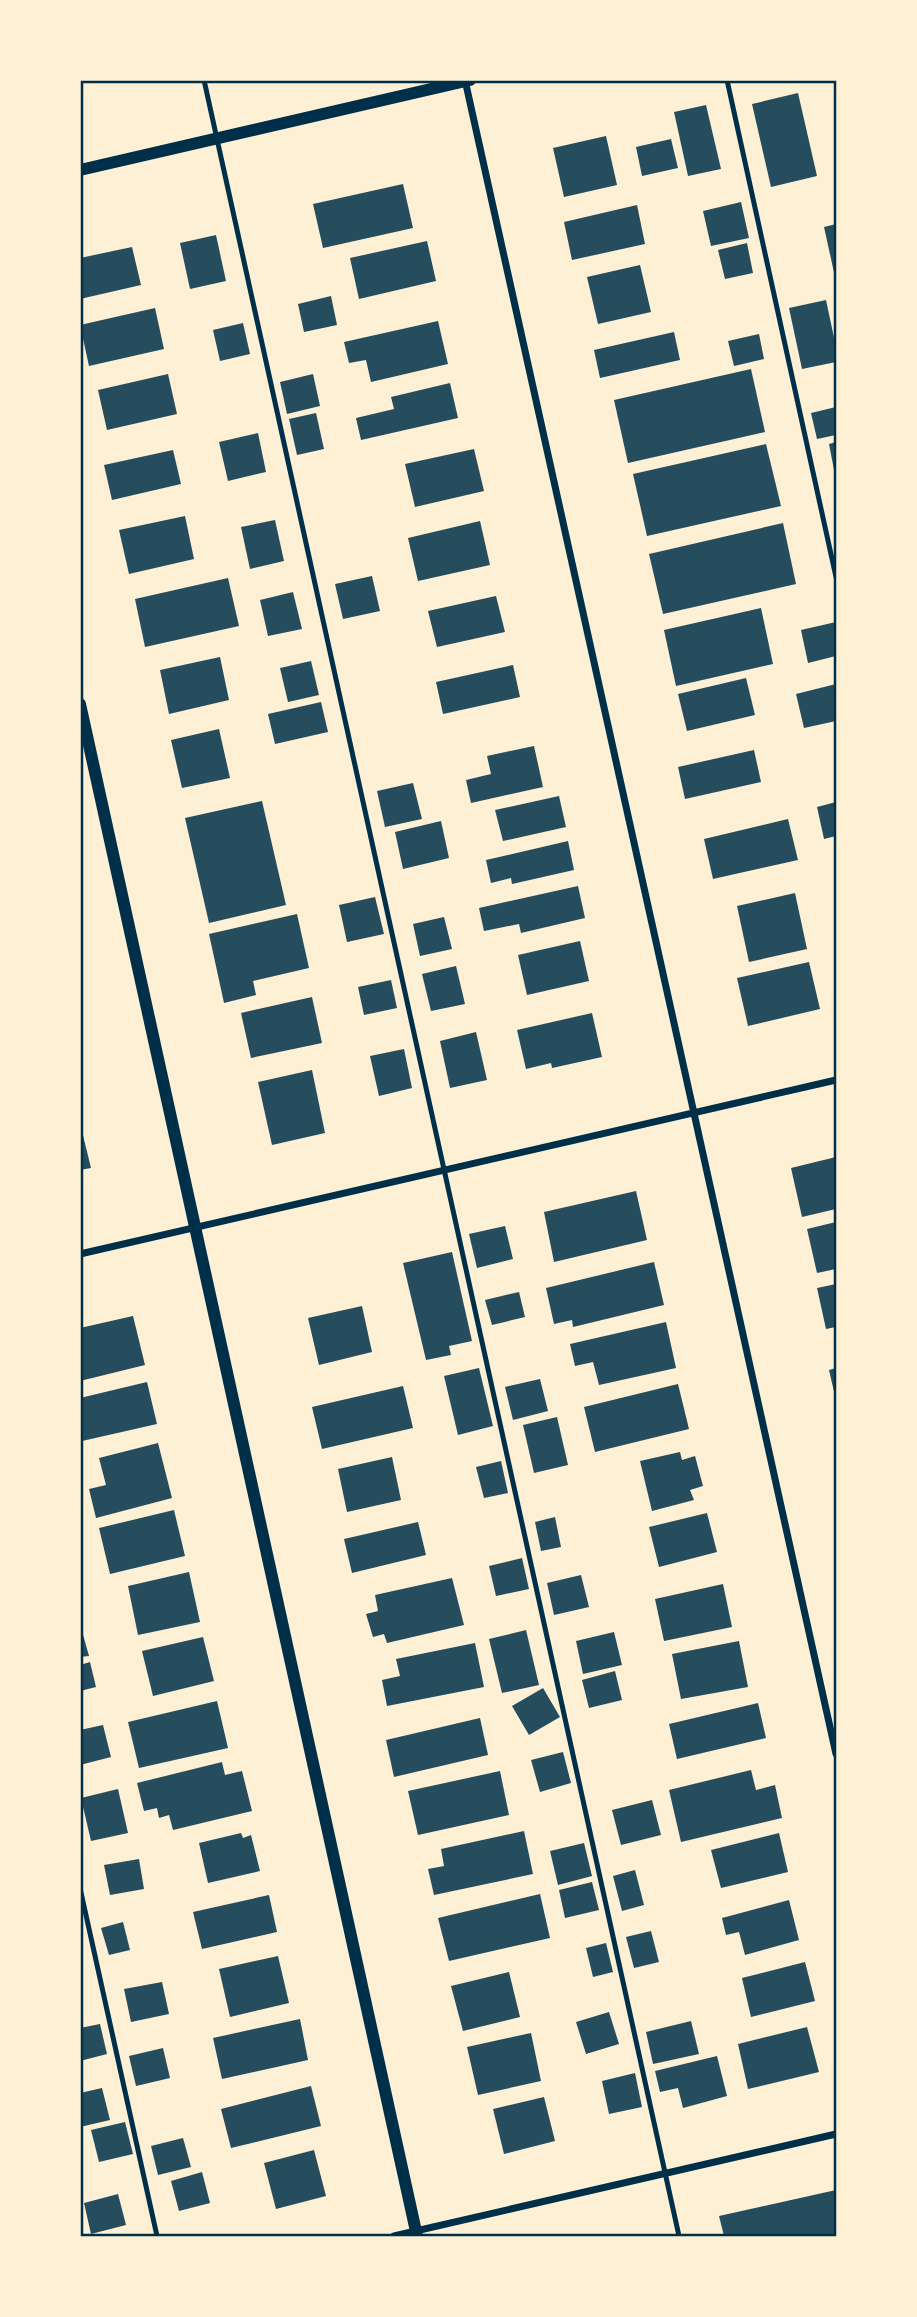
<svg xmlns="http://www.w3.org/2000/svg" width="917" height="2317" font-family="'Open Sans',sans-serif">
	<rect width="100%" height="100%" fill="#fdf0d5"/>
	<g fill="#264d5e">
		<path d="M798,93L817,176L771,187L752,104Z"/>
		<path d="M706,105L721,169L688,176L674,112Z"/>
		<path d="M606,136L617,185L564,197L553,148Z"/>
		<path d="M671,139L678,168L642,176L636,147Z"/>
		<path d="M403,184L413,228L323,248L313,204Z"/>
		<path d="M741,202L749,238L711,246L703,211Z"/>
		<path d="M637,205L645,244L572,260L564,222Z"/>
		<path d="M836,224V277H835L824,227Z"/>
		<path d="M216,235L226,281L190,289L180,243Z"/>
		<path d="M427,241L436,281L359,299L350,258Z"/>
		<path d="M747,243L753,273L725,279L718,250Z"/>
		<path d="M132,247L141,285L80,299V258Z"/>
		<path d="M640,265L651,312L598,324L587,277Z"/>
		<path d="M331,296L337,325L304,332L298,304Z"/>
		<path d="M826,300L836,347V362L802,369L789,308Z"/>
		<path d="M155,308L164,349L89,366L80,325Z"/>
		<path d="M438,321L448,364L371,382L366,360L349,363L344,342Z"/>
		<path d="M243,323L250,354L220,361L213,330Z"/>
		<path d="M674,332L680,360L600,378L594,350Z"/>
		<path d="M759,334L764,359L734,366L728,341Z"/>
		<path d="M751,369L765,432L628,463L614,400Z"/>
		<path d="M168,374L177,414L107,430L98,390Z"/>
		<path d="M313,374L320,406L287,414L280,382Z"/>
		<path d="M450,383L458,418L361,440L356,418L394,409L391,397Z"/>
		<path d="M836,407V435L817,439L811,413Z"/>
		<path d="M316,413L324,449L297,455L289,419Z"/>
		<path d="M258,433L266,472L228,481L219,442Z"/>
		<path d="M836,442V475H835L829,444Z"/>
		<path d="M766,444L781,506L647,536L633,474Z"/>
		<path d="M474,449L484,491L415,507L405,464Z"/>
		<path d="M173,450L181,484L112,500L104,465Z"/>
		<path d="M185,516L194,559L129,574L119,530Z"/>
		<path d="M275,520L284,561L250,569L241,527Z"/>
		<path d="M480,521L490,565L418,581L408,538Z"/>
		<path d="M783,523L796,584L663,614L649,554Z"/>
		<path d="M372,576L380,611L343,619L335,584Z"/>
		<path d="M228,578L239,626L145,647L135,599Z"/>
		<path d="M293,592L302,629L268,636L260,600Z"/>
		<path d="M496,596L505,632L437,647L428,611Z"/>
		<path d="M761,608L773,664L676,686L664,630Z"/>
		<path d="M836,622V656L808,663L801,630Z"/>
		<path d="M220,657L229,700L169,714L160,670Z"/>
		<path d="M311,661L319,695L288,702L280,668Z"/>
		<path d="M513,665L520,697L443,714L436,682Z"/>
		<path d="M746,678L755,715L687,731L678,694Z"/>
		<path d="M836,684V721L804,728L796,694Z"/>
		<path d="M321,702L328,732L275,744L268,714Z"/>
		<path d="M219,729L230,778L182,788L171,740Z"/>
		<path d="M534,746L543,787L471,803L466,780L491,774L487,756Z"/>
		<path d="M754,750L761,782L685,799L678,767Z"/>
		<path d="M413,783L422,819L385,827L377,791Z"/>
		<path d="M559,796L566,827L503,841L495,810Z"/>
		<path d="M262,801L286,905L209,923L185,818Z"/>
		<path d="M836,802V836L824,839L817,807Z"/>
		<path d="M788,819L798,860L713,879L704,839Z"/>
		<path d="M441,821L449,858L403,869L395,832Z"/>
		<path d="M568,841L574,870L512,884L511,878L491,883L486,860Z"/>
		<path d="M578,886L585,918L521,933L519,924L484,931L479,908Z"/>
		<path d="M795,893L807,949L749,962L737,906Z"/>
		<path d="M375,897L384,934L347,942L339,905Z"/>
		<path d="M297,914L309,968L253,981L256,995L224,1003L209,934Z"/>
		<path d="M444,917L452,949L420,956L413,924Z"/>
		<path d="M580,941L589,981L527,995L518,955Z"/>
		<path d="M809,962L820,1009L748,1026L737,978Z"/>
		<path d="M456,966L465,1004L431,1011L422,974Z"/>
		<path d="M391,980L397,1008L364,1015L358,987Z"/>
		<path d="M312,997L322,1043L251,1058L241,1013Z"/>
		<path d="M592,1013L602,1057L552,1068L551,1063L526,1069L517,1030Z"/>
		<path d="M476,1032L487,1080L450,1088L440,1041Z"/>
		<path d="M404,1049L412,1088L379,1096L370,1056Z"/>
		<path d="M312,1070L325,1133L272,1145L258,1082Z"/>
		<path d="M80,1123L91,1168L80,1170Z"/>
		<path d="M836,1157V1209L802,1217L791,1168Z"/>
		<path d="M636,1191L647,1240L554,1262L544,1212Z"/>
		<path d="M836,1222V1269L817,1273L807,1229Z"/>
		<path d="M505,1226L513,1259L477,1268L469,1234Z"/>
		<path d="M452,1252L472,1341L449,1346L451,1355L426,1360L403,1263Z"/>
		<path d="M654,1262L664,1305L573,1327L572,1320L554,1324L546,1288Z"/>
		<path d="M836,1284V1327L826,1329L817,1288Z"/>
		<path d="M519,1292L525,1317L492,1325L485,1300Z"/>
		<path d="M362,1306L372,1352L319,1365L308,1318Z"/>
		<path d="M133,1316L145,1365L80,1381V1328Z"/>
		<path d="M666,1322L676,1368L599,1385L593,1362L575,1366L570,1344Z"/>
		<path d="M479,1368L493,1426L458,1435L444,1376Z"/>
		<path d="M836,1368V1396H835L829,1370Z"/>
		<path d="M540,1379L548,1411L513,1420L505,1387Z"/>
		<path d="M147,1382L157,1424L82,1441L80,1398Z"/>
		<path d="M678,1384L689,1429L595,1452L584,1407Z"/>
		<path d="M403,1386L413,1428L322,1449L312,1407Z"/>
		<path d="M557,1417L568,1465L534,1473L523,1425Z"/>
		<path d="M158,1443L172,1498L96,1518L89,1489L106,1485L99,1458Z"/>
		<path d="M680,1452L682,1460L695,1456L703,1486L690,1490L694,1500L652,1511L640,1461Z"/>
		<path d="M392,1457L401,1500L347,1512L338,1469Z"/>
		<path d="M501,1461L508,1493L484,1498L476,1467Z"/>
		<path d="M174,1510L185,1556L110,1574L99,1528Z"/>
		<path d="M707,1513L717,1552L659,1567L649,1527Z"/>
		<path d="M555,1517L561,1547L541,1551L535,1522Z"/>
		<path d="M418,1522L426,1555L352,1573L344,1539Z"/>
		<path d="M522,1558L529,1589L496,1596L489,1566Z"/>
		<path d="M189,1572L200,1622L138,1635L128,1586Z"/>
		<path d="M581,1575L589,1607L554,1615L547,1583Z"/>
		<path d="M452,1578L464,1625L387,1643L384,1634L373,1637L366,1614L378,1611L375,1595Z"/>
		<path d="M723,1584L732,1627L664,1641L655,1599Z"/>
		<path d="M80,1624L89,1656L80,1657Z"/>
		<path d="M526,1630L539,1685L502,1693L489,1639Z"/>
		<path d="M614,1632L622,1665L583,1674L576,1641Z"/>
		<path d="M203,1637L214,1681L153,1696L142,1651Z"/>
		<path d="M739,1641L748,1687L681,1699L672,1654Z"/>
		<path d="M475,1643L484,1687L387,1706L382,1680L400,1676L396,1659Z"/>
		<path d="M90,1662L96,1687L80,1691V1665Z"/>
		<path d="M615,1671L622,1700L589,1708L582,1680Z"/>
		<path d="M543,1688L560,1717L529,1735L512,1706Z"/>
		<path d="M217,1701L228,1748L139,1768L128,1722Z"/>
		<path d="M758,1703L766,1738L677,1759L669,1724Z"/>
		<path d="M480,1718L488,1755L394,1777L386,1740Z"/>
		<path d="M103,1725L111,1757L80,1765V1730Z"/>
		<path d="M563,1752L571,1783L540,1792L531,1760Z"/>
		<path d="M222,1762L225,1775L242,1771L252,1811L173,1830L169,1815L159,1818L157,1808L144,1811L137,1783Z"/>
		<path d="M751,1770L756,1790L775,1785L782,1818L681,1842L669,1790Z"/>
		<path d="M500,1771L509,1815L418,1835L408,1791Z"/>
		<path d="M118,1789L128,1833L91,1841L81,1798Z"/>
		<path d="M652,1800L661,1835L621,1845L612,1810Z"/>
		<path d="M524,1831L533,1874L434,1895L428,1869L444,1866L441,1849Z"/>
		<path d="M241,1833L243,1838L251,1835L260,1871L208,1883L199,1843Z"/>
		<path d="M779,1833L788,1872L721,1888L711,1850Z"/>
		<path d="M584,1843L592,1876L558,1885L550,1851Z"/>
		<path d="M139,1859L144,1889L110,1895L104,1865Z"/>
		<path d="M635,1870L644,1905L622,1911L613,1876Z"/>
		<path d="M592,1882L599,1910L565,1918L559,1890Z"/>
		<path d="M540,1894L550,1938L449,1961L438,1918Z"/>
		<path d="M269,1895L277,1932L202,1949L193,1912Z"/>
		<path d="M789,1900L799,1940L745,1955L739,1932L726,1935L722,1918Z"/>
		<path d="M123,1922L130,1950L109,1955L101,1928Z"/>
		<path d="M651,1931L659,1962L634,1968L626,1937Z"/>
		<path d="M606,1943L613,1972L593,1977L586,1948Z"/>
		<path d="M278,1956L289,2003L230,2017L219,1969Z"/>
		<path d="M805,1962L815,2001L751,2017L742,1978Z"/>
		<path d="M509,1972L520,2017L463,2031L451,1986Z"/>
		<path d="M162,1982L169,2014L131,2022L124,1989Z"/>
		<path d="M609,2012L619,2044L586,2054L576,2022Z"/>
		<path d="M300,2019L308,2060L222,2079L213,2038Z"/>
		<path d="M691,2021L699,2054L653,2064L646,2032Z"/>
		<path d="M100,2024L107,2054L80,2061V2028Z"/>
		<path d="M807,2027L819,2072L748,2089L738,2044Z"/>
		<path d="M531,2033L541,2081L478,2095L467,2047Z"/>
		<path d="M163,2048L170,2078L136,2086L129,2056Z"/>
		<path d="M717,2056L727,2096L683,2108L678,2088L660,2092L655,2071Z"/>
		<path d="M635,2073L642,2107L609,2114L602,2081Z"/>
		<path d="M311,2086L321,2126L231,2148L221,2109Z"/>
		<path d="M102,2088L110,2120L80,2127V2093Z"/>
		<path d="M544,2097L555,2141L504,2154L493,2109Z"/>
		<path d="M125,2122L133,2154L99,2162L91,2130Z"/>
		<path d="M183,2138L191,2167L158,2175L151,2146Z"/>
		<path d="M314,2150L326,2196L276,2209L264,2163Z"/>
		<path d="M202,2172L210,2203L179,2211L171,2181Z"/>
		<path d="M836,2190V2236H724L719,2216Z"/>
		<path d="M118,2194L126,2225L91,2234L84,2203Z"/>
	</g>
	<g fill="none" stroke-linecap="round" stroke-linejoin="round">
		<g stroke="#003049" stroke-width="5">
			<path d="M204,80L679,2236"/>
			<path d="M727,80L836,577"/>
			<path d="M80,1888L157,2236"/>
		</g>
		<g stroke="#003049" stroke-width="7">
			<path d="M465,80L836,1754"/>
			<path d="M80,1254L836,1080"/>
			<path d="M394,2236L836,2134"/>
		</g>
		<g stroke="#003049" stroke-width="12">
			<path d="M80,170L470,80"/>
			<path d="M80,704L417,2236"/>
		</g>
	</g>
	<rect width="917" height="2317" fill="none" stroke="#fdf0d5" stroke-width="164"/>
	<rect x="82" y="82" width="753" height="2153" fill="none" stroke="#003049" stroke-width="2.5"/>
</svg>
